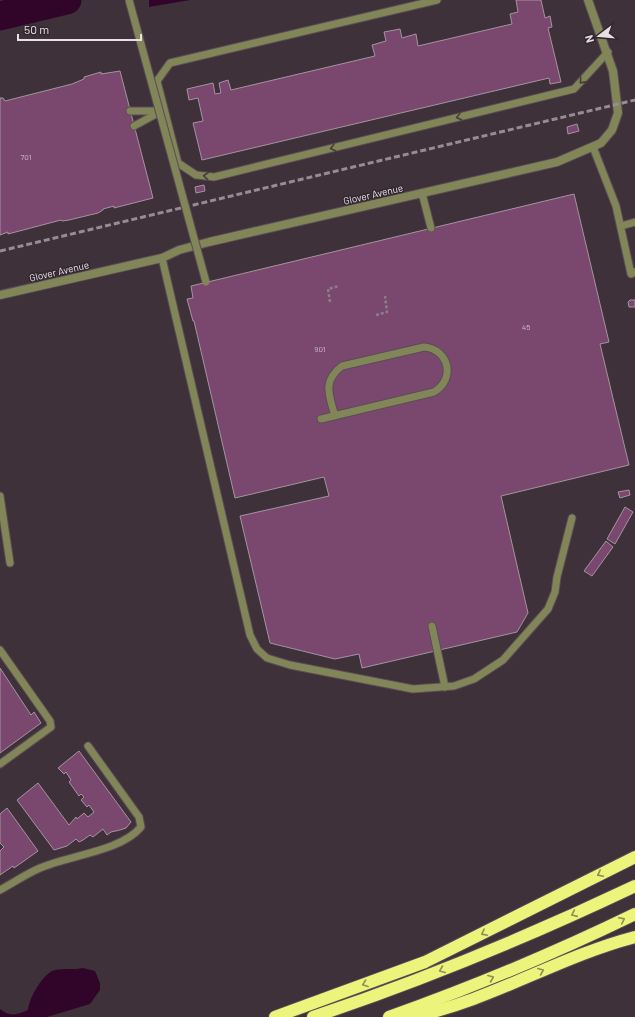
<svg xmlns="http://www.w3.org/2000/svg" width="635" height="1017" font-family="Barlow,sans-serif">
	<rect width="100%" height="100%" fill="#3e313a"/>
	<g fill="#310529">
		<path d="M149,0H190L149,7Z"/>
		<path d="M83,968L95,971L100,983V990L90,1004L47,1017H0V1009C10,1017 16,1015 28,1010C29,998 43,973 55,970C64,968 74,970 83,968Z"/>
	</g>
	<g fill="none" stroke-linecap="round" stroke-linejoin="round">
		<path stroke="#310529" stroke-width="29" d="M0,16L67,0"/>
	</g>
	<g fill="#7a486e" stroke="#a4949f">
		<path d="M516,0H541L545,18L550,16L552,27L548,28L561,82L550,84L549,78L202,160L193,123L203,121L198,98L189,100L187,89L213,83L215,94L221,93L219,83L228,80L231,90L375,56L372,45L386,41L384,32L400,29L402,38L416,34L418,46L512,24L510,14L518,12Z"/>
		<path d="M120,71L153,198L114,208V206L103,209V210L98,213L69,220L62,221L61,220L8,234V232L0,235V98H3L5,101L72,84L84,79V77L101,72V74Z"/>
		<path d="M577,124L579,131L568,134L567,127Z"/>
		<path d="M204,185L205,191L196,193L195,187Z"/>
		<path d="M574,194L609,342L600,344L629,465L501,496L528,613L517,632L362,668L359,654L335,659L270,643L240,516L329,496L324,477L235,498L194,321H193L187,299L193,298L191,286Z"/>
		<path d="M630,300H635V307H629L628,302Z"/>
		<path d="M629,490L630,495L620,498L618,492Z"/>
		<path d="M625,507L633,512L615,544L607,539Z"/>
		<path d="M606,541L613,547L592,576L584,571Z"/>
		<path d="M0,668L31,715L34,712L41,723L0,753Z"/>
		<path d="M79,751L131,822L126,828L120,830L111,832L107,835L103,829L93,837L90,835L83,840L79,842L76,839L67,846L54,850L17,800L38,783L69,825L76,817L77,819L84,813L88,817L94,812L89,805L87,807L81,800L84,797L81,794L79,796L69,782L71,780L66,772L64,774L58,768Z"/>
		<path d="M7,808L38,851L14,868L13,866L0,875V851L4,847L0,843V814Z"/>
	</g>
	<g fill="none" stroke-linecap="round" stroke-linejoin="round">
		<g stroke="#594d56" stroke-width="9">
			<g id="service">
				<path d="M437,0L170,63L157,81L178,163L196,175L214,177L574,89L608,52"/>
				<path d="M130,111H159"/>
				<path d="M134,126L158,113"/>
				<path d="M593,147L616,206L631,274L635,272"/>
				<path d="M422,193L431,228"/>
				<path d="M621,226L635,222"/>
				<path d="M162,258L250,635L257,649L267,658L290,665L413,689L454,686L474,679L503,660L548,609L555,592L557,577L572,518"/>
				<path d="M321,419L434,392C456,379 449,349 424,347L342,366C322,381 329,395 335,416"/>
				<path d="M0,496L10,563"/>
				<path d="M432,626L445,687"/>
				<path d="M0,650L50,721L51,727L0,764"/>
				<path d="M0,890C13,883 26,874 40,868C69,855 120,852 141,827L139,817L88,746"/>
			</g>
		</g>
		<g stroke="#594d56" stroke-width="10">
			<path id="tertiary" d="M0,295L162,258L179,250L209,242L557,162L601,143L612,130L618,113L613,71L588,0"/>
		</g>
		<g stroke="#594d56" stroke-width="14">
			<g id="motorway">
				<path d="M275,1017L425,962L635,857"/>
				<path d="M313,1017C423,980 530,936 635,886"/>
				<path d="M389,1017C473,987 555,953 635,914"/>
				<path d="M412,1017C490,1001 558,957 635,937"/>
			</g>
		</g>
		<g stroke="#8a7f86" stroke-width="2.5" stroke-dasharray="3 2" stroke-linecap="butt">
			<path d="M330,302L328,289L339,286"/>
			<path d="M376,315L387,312L385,296"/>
		</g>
		<use href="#service" stroke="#818557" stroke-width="7"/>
		<use href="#tertiary" stroke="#818557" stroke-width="8"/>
		<use href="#motorway" stroke="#ecf47b" stroke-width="12"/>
		<path stroke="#978c94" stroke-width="3" stroke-dasharray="6 3" stroke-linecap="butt" d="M0,251L635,100"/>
		<g stroke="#594d56" stroke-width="9" stroke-linecap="butt">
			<path id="service-bridge" d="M129,0L206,282"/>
		</g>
		<use href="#service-bridge" stroke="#818557" stroke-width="7"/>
	</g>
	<defs><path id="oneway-chevron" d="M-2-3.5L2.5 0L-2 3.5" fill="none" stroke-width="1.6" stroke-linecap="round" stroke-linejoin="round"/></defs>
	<g stroke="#463e3a">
		<use href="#oneway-chevron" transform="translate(582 81) rotate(132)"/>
		<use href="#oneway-chevron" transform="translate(459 117) rotate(166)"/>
		<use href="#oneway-chevron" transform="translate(333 148) rotate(166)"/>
		<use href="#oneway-chevron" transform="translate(206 176) rotate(-175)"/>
	</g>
	<g stroke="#908e56">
		<use href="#oneway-chevron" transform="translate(600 874) rotate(153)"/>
		<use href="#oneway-chevron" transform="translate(574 914) rotate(156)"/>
		<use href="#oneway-chevron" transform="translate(622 920) rotate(-26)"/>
		<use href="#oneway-chevron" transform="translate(484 933) rotate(153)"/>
		<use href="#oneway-chevron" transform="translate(442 970) rotate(158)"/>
		<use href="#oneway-chevron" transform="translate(541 971) rotate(-23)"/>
		<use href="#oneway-chevron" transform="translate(491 978) rotate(-22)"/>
		<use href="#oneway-chevron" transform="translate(365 984) rotate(160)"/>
	</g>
	<g text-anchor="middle" stroke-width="3" stroke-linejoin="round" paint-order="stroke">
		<g font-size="8" fill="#cdbac8">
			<text x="26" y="160">701</text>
			<text x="526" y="330">45</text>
			<text x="320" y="352">901</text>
		</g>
		<g font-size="10" fill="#e9e0e6" stroke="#332730">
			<text transform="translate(373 194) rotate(-13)" y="4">Glover Avenue</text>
			<text transform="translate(59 271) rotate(-13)" y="4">Glover Avenue</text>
		</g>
	</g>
	<g transform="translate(599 36) rotate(254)" stroke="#332730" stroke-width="3" paint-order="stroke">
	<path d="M0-3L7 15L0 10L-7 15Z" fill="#e9e0e6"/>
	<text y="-6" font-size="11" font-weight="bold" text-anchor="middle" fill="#e9e0e6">N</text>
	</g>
	<path d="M18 34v6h123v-6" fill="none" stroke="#e9e0e6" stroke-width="2"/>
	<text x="24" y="34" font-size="12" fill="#e9e0e6" stroke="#332730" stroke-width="3" paint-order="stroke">50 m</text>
</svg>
